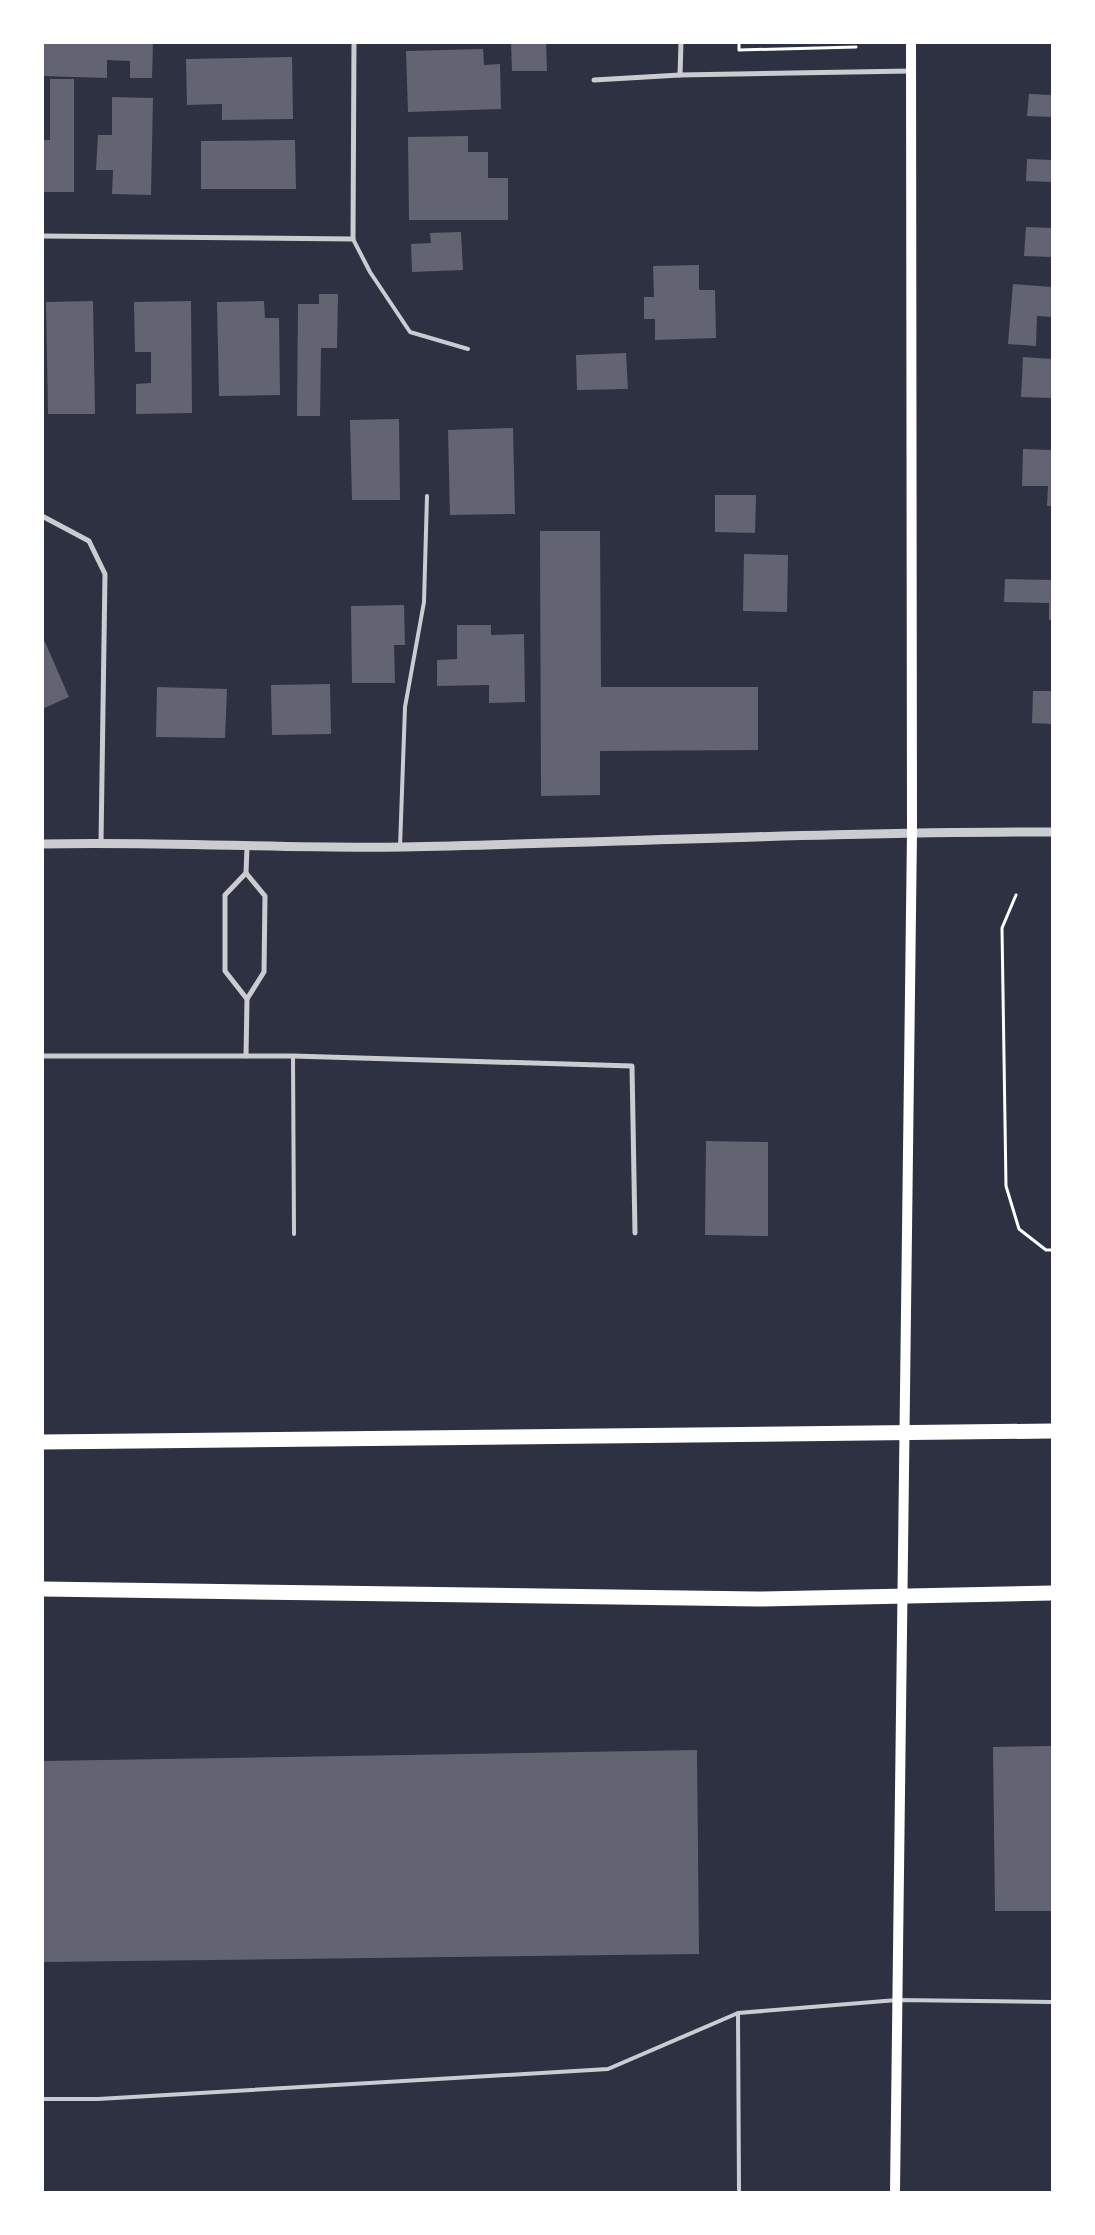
<svg xmlns="http://www.w3.org/2000/svg" width="1095" height="2235" font-family="Rubik,sans-serif">
	<rect width="100%" height="100%" fill="#2d3142"/>
	<g fill="#626471">
		<path d="M43,42H153L152,78H130V61L107,60V78L42,76Z"/>
		<path d="M511,42H546L547,71H512Z"/>
		<path d="M483,49L484,65L500,64L501,109L408,112L406,51Z"/>
		<path d="M292,57L293,119L222,120V104L187,105L186,59Z"/>
		<path d="M50,79H74V192H42V140H50Z"/>
		<path d="M1029,94L1052,95V117L1027,116Z"/>
		<path d="M112,97L153,98L151,195L112,194L113,170H96L98,135H112Z"/>
		<path d="M468,136V152H488V178H508V220H409L408,137Z"/>
		<path d="M295,140L296,189H201V141Z"/>
		<path d="M1027,159L1052,160V182L1026,181Z"/>
		<path d="M1026,227L1052,228V257L1024,256Z"/>
		<path d="M461,232L463,270L412,272L411,244L431,243L430,233Z"/>
		<path d="M699,265V290H715L716,338L655,340V319H644V297H654L653,266Z"/>
		<path d="M1013,284L1052,287V317L1037,316L1036,346L1008,344Z"/>
		<path d="M319,294H338L337,348H321L320,416H297L298,304H319Z"/>
		<path d="M93,301L95,414H48L46,302Z"/>
		<path d="M191,301L192,413L136,414V384L151,383V352H135L134,302Z"/>
		<path d="M264,301L265,318H279L280,395L219,396L217,302Z"/>
		<path d="M626,353L628,389L577,390L576,355Z"/>
		<path d="M1023,357L1052,359V398L1021,397Z"/>
		<path d="M399,419L400,500H352L350,420Z"/>
		<path d="M513,428L515,514L450,515L448,430Z"/>
		<path d="M1023,449L1052,450V506H1047L1048,486H1022Z"/>
		<path d="M715,495H756L755,533L715,532Z"/>
		<path d="M540,531H600L601,687H758V750L600,751V795L541,796Z"/>
		<path d="M744,554L788,555L787,612L743,611Z"/>
		<path d="M1005,579L1052,580V620H1049V603L1004,602Z"/>
		<path d="M404,605L405,645H394L395,683H352L351,606Z"/>
		<path d="M457,625H491V635L524,634L525,702L489,703V685L437,686V660L457,659Z"/>
		<path d="M45,642L69,697L42,709V643Z"/>
		<path d="M330,684L331,734L272,735L271,685Z"/>
		<path d="M157,687L227,689L225,738L156,737Z"/>
		<path d="M1033,691H1052V724L1032,723Z"/>
		<path d="M706,1141L768,1142V1236L705,1235Z"/>
		<path d="M1052,1746V1911H995L993,1747Z"/>
		<path d="M697,1750L699,1954L42,1962V1761Z"/>
	</g>
	<g fill="none" stroke-linecap="round" stroke-linejoin="round">
		<g stroke="#fff" stroke-width="3">
			<path d="M739,42V50L856,47"/>
			<path d="M1016,895L1002,928L1006,1186L1019,1229L1046,1250H1052"/>
		</g>
		<g stroke="#caccd0" stroke-width="4">
			<path d="M353,239L370,272L410,332L468,349"/>
			<path d="M400,847L405,707L424,602L427,496"/>
			<path d="M293,1056L294,1234"/>
			<path d="M738,2013L739,2192"/>
			<path d="M42,2099H98L608,2069L738,2013L897,2000L1052,2002"/>
		</g>
		<g stroke="#caccd0" stroke-width="5">
			<path d="M680,75L681,42"/>
			<path d="M594,80L680,75L911,71"/>
			<path d="M42,236L353,239L354,42"/>
			<path d="M42,516L89,541L105,574L101,843"/>
			<path d="M246,873L225,895V971L247,999"/>
			<path d="M42,1056H293L632,1066L635,1233"/>
			<path d="M246,1056L247,999L264,972L265,896L246,873L247,847"/>
		</g>
		<path stroke="#caccd0" stroke-width="9" d="M42,844C163,841 283,849 403,847C619,842 836,832 1052,832"/>
		<path stroke="#fff" stroke-width="10" d="M895,2192L912,832L911,42"/>
		<g stroke="#fff" stroke-width="15">
			<path d="M42,1442L1052,1431"/>
			<path d="M42,1589L758,1599L1052,1593"/>
		</g>
	</g>
	<rect width="1095" height="2235" fill="none" stroke="#ffffff" stroke-width="88"/>
</svg>
